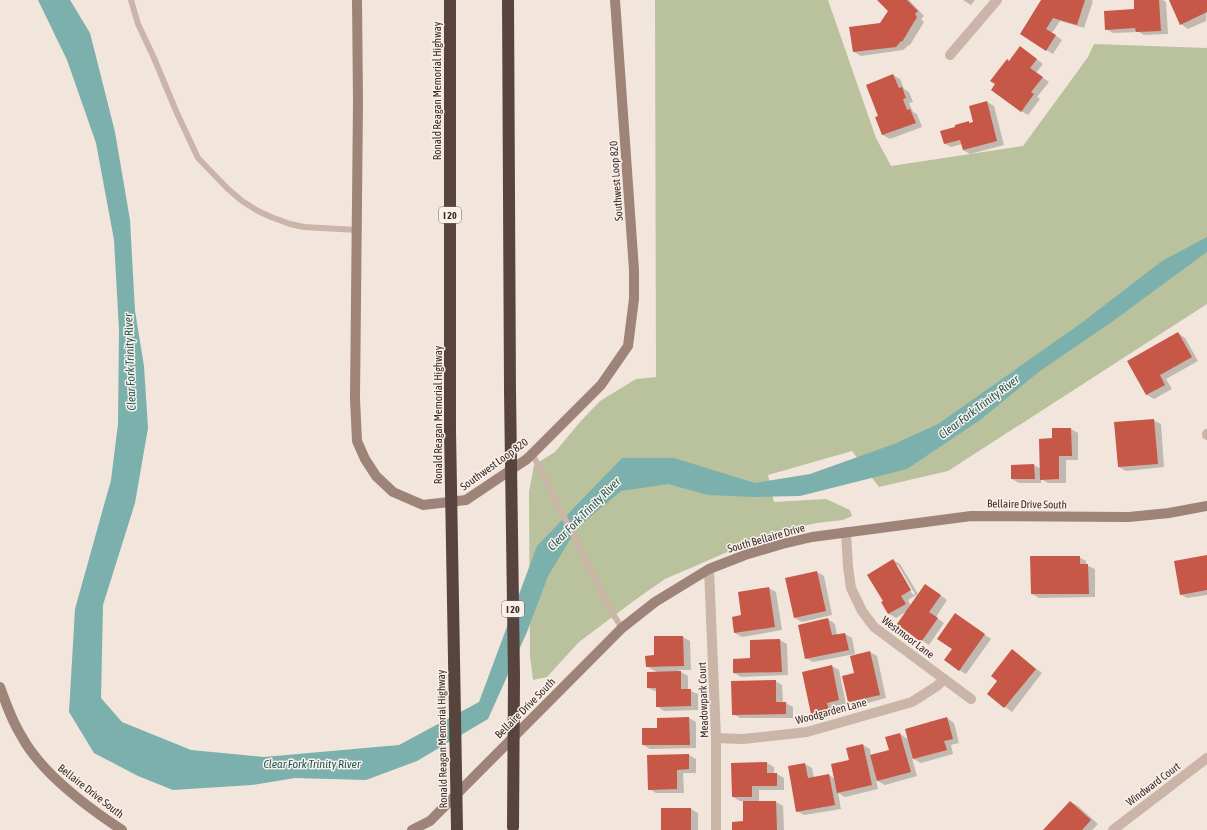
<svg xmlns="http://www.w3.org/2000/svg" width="1207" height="830" font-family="'Asap Condensed',sans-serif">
	<rect width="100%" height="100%" fill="#f2e6dc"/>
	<path fill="#b9c29c" d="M655,0H828L876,138L891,166L1023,146L1088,57L1094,44L1207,48V304L948,471L879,487L852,451L768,475L774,502L826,499L850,510L852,516L843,520L817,523L774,532L665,579L635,600L579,642L547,677L533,680L530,656L529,492L534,465L555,452L580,422L600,401L636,379L656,377Z"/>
	<path fill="#7bb0ac" d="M38,0H70L90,33L115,132L130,220L135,311L144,366L148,428L135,503L103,605L101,698L122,722L191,750L264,757L399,745L479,702L537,546L622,458H674L755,483L810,474L894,444L938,424L1080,324L1162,261L1207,237V252L1113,321L1040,371L980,420L907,469L800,496L753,497L708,495L668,484L621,491L577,528L548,576L527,632L488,719L417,761L366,780L295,778L252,785L173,790L138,776L94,753L69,712L75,609L111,480L118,424L119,330L114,240L96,143L67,60Z"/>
	<g fill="#0003" fill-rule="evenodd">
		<path d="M878,0H909L924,16L921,19L924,22L910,45H909L903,50L861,56L854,52L881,24L889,11Z"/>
		<path d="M963,0H975L971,5Z"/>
		<path d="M1043,0H1091L1093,1L1084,28L1060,21L1052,33L1062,40L1053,54L1046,50Z"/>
		<path d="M1135,0H1163L1166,2L1168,34L1144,35L1139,32L1113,33L1106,29L1135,10Z"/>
		<path d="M1171,0H1207L1206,21L1188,29L1181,24Z"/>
		<path d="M1027,52L1043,64L1036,73L1049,82L1037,97L1040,99L1028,115L1021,111L1010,62Z"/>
		<path d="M893,75L900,79L904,89L909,92L913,102L909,103L913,112L917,114L922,127L890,139L883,135L876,118L879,117Z"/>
		<path d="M987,102L994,106L1004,145L970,154L963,150L962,144L951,147L944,143L956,128L968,122L971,123L975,122Z"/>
		<path d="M1178,333L1185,338L1198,361L1166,379L1172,389L1154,399L1147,395L1128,361Z"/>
		<path d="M1153,420L1161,424L1164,467L1126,471L1119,467Z"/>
		<path d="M1071,429L1078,433V460H1066V483H1048L1041,479V483H1019L1012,479V466L1034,465L1041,469L1053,439Z"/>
		<path d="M1207,556V595L1187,598L1180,594Z"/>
		<path d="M1079,557L1086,561V565L1095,569V597L1039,598L1032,594Z"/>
		<path d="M893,560L900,564L918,594L908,600L911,606L932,589L947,600L936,617L944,623L929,645L898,624L907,611L896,618L889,614L882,602L884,601ZM895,565H898L915,594L913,595Z"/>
		<path d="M817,572L824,576L832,615L802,622L795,618Z"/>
		<path d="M769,588L776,592L782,630L742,637L735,633Z"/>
		<path d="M828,619L835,624L837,635L845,634L852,638L855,654L813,662L806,658Z"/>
		<path d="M962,619L991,639L966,674L959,670L953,649Z"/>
		<path d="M655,637H683L690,641L691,670H678L688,676V690L698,694V710L664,711L657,706V692L648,688L657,672L646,666L655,656Z"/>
		<path d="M780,640L787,644L788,675L741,677L734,673L751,659V641Z"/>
		<path d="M1012,651L1042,673L1012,712L988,694L998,681Z"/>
		<path d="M870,652L877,656L886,698L856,706L849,702L855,674Z"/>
		<path d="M832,666L839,670L846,704L834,706L835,714L819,718L812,714Z"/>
		<path d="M775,681L782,685L783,703H786L793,707V718H740L733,714Z"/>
		<path d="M689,718L696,722V748L650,749L643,745L659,729Z"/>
		<path d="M947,718L954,723L959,743L951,745L953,754L921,763L912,758L917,776L885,785L876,780L878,789L845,797L838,793L841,809L804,815L797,811L805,764L812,768L814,778L829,775L835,779L863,745L870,749L871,756L890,751L900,734L908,739Z"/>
		<path d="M689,755L696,759V773H683L684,793H656L649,789Z"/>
		<path d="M767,763L774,767V774H777L784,778V790H759V802H776L783,806L784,830H733L744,822V801H740L733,797Z"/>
		<path d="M1071,802L1078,806L1098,824L1092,830H1045Z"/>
		<path d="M691,809L698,813V830H662Z"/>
	</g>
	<g fill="#c75746">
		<path d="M877,0H907L918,11L915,14L917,17L902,42L901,41L896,47L853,52L849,27L880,23L888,11Z"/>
		<path d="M1041,0H1085L1077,25L1053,18L1046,29L1056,35L1046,51L1020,34Z"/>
		<path d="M1134,0H1159L1161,31L1136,32L1135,28L1105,30L1104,11L1134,9Z"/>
		<path d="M1169,0H1207V12L1180,25Z"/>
		<path d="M1020,46L1037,59L1030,68L1043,77L1031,92L1034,94L1021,112L991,90L995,84L990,81L1007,59L1009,61Z"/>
		<path d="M893,74L899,88L902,87L906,98L903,99L907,110L910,109L916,123L882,135L875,117L878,116L866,85Z"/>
		<path d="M987,101L997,141L963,150L960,140L944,144L940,131L955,127V125L969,121V123L973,122L969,106Z"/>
		<path d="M1178,332L1192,357L1160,375L1165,385L1146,395L1127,361Z"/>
		<path d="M1154,419L1158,464L1118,467L1114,422Z"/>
		<path d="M1052,428H1071L1072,456H1059V479L1040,480L1039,439L1052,438Z"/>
		<path d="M1034,464L1035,479H1011V465Z"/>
		<path d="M1207,555V590L1180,595L1174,561Z"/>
		<path d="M1030,556H1080V564H1088L1089,594H1031Z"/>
		<path d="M893,559L911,590L901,596L906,604L888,614L881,602L883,601L867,575Z"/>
		<path d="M817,571L826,611L794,618L785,578Z"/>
		<path d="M925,584L941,595L929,612L938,618L921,642L897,624Z"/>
		<path d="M769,587L775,627L734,633L732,617L741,615L738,592Z"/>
		<path d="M955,613L985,634L959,671L944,660L952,649L937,639Z"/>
		<path d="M828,618L832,635L845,633L849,650L805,659L798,625Z"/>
		<path d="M654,636H683L684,666L646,667L645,656L654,655Z"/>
		<path d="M780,639L782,672L733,673V659L750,658V640Z"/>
		<path d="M1012,649L1036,669L1004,708L987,694L997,681L991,676Z"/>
		<path d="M870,651L880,695L848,702L842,676L854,673L850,656Z"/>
		<path d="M832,665L839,700L827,703L829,711L811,714L802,672Z"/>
		<path d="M681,671V689H691V706L656,707V688H647V672Z"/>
		<path d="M776,680V702H786V714L732,715L731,681Z"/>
		<path d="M689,717L690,745H642V728H657V718Z"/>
		<path d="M947,717L953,739L944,741L947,750L913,759L905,729Z"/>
		<path d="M900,733L911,772L877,781L870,755L889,750L885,737Z"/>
		<path d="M863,744L872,785L837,793L831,764L849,760L846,748Z"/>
		<path d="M689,754V769L677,770V789L648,790L647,755Z"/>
		<path d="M767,762V773H777V786H752V797H732L731,763Z"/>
		<path d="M805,763L808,778L829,774L835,805L796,812L788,766Z"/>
		<path d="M743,801H776L777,830H732V822L743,821Z"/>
		<path d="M1070,801L1091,820L1082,830H1043Z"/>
		<rect x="661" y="808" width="30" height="22"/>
	</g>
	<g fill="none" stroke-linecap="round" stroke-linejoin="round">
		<g stroke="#cbb4a8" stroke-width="6">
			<path d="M131,0L138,24L154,58L176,111L198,158L228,189L242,201L258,211L271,217L290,224L304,227L357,230"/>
			<path d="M532,453L613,614L622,628"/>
		</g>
		<g stroke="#cbb4a8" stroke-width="10">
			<path d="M950,55L997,0"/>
			<path d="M1207,434V435"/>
			<path d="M846,532L848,567L851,588L862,611L874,627L971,699"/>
			<path d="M709,569L716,738V830"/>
			<path d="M716,738L743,739L807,732L912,702L937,686L944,679"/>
			<path d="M1113,830L1207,758"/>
		</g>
		<g stroke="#9e8379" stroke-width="10">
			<path d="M357,0L358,102L355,399L357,441L365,459L376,476L393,492L423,505L466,500L527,459L601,385L628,346L634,299V270L615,0"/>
			<path d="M0,687C6,704 12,721 22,737C42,774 87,807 122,830"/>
			<path d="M412,830L430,821L622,628L655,602L709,569L745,555L782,544L812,537L971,516L1129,517L1169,513L1207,506"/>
		</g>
		<g stroke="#58443f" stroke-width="12">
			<path d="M508,0L510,391"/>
			<path d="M450,431V0"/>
		</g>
		<g stroke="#58443f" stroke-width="12">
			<path d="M510,391L514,677L513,827"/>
			<path d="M450,431L457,830"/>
		</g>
	</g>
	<g text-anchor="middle" stroke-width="3" stroke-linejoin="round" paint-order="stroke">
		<g fill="#faf0e9" stroke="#726662" stroke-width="1">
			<rect x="439" y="207" width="22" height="16" rx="3"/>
			<rect x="502" y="601" width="22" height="16" rx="3"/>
		</g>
		<g font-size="10" font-weight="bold" fill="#372b28">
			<text x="450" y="219">I 20</text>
			<text x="513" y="613">I 20</text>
		</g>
		<g font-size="11" fill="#372b28" stroke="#faf0e9">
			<text transform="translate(437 91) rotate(-90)" y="4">Ronald Reagan Memorial Highway</text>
			<text transform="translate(616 181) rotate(-94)" y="4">Southwest Loop 820</text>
			<text transform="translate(438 415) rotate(-90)" y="4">Ronald Reagan Memorial Highway</text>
			<text transform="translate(494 464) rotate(-36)" y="4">Southwest Loop 820</text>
			<text transform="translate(1027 504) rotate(1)" y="4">Bellaire Drive South</text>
			<text transform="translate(766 538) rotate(-16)" y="4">South Bellaire Drive</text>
			<text transform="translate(908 637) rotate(37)" y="4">Westmoor Lane</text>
			<text transform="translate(703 700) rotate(-92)" y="4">Meadowpark Court</text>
			<text transform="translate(525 708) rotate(-45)" y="4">Bellaire Drive South</text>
			<text transform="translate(831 711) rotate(-15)" y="4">Woodgarden Lane</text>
			<text transform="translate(442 739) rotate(-91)" y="4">Ronald Reagan Memorial Highway</text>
			<text transform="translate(1153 784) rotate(-37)" y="4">Windward Court</text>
			<text transform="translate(91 791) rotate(38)" y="4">Bellaire Drive South</text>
		</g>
		<g font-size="12" font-style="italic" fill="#1d5957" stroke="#faf0e9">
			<text transform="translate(130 362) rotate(-92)" y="4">Clear Fork Trinity River</text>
			<text transform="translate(979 407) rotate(-37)" y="4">Clear Fork Trinity River</text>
			<text transform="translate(584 514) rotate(-45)" y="4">Clear Fork Trinity River</text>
			<text x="312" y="768">Clear Fork Trinity River</text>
		</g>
	</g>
</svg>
